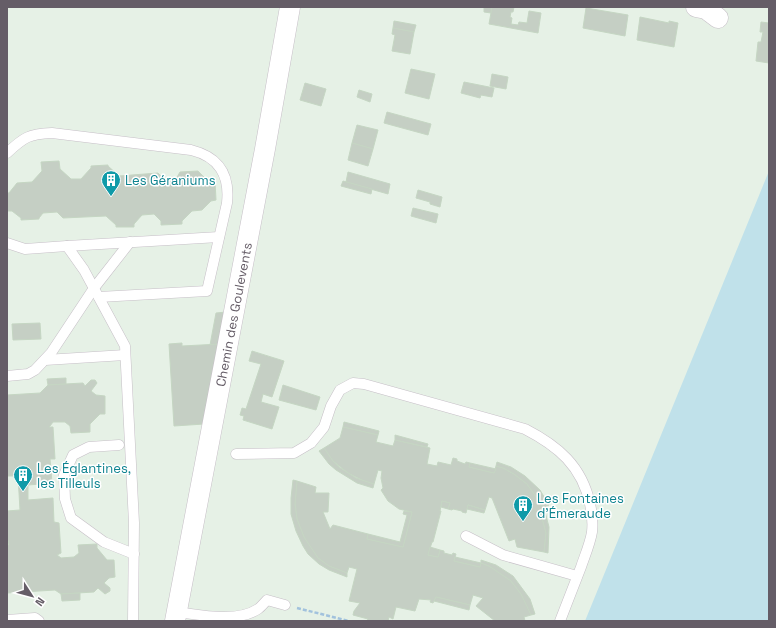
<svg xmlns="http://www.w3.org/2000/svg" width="776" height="628" font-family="'Space Grotesk',sans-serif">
	<rect width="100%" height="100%" fill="#e6f1e6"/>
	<path fill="#c0e1ea" d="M769,171V621H585Z"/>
	<g fill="#c5cfc4" stroke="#c5d6c3">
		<path d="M484,7H492L491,13L484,12Z"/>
		<path d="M492,7H514L513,12H511L510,17L512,18L511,24L518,25L519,22L527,23L529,11L541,13L538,33L489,24Z"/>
		<path d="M586,8L628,15L625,36L583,28Z"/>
		<path d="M640,17L669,23V21L678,23L674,47L637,40Z"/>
		<path d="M394,21L416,25L414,32L393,28Z"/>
		<path d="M761,22L769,23V63L756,61L758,42H761L763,32H760Z"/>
		<path d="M393,28L414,32L410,54L392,51L395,35L392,34Z"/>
		<path d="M411,69L435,74L429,99L405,93Z"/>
		<path d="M492,74L508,77L506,89L490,86Z"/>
		<path d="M464,82L494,88L492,97L481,95L480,98L461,93Z"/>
		<path d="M305,83L326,89L321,106L300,100Z"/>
		<path d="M359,90L372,94L370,102L357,97Z"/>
		<path d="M387,112L431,124L428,135L384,123Z"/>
		<path d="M357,125L378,130L373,149L352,143Z"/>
		<path d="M352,143L373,149L368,166L348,160Z"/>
		<path d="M59,161L60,169L71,179H81L91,168V166L108,165V166L119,176L158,173L165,180L176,179L180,172L198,171L209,182L215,181L216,200L211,201L202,210L192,211L182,221V224L161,225V221L154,214L142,215L134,224V227H116V225L106,216L63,218L57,212L43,213L39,218V219L21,220V218L12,211H7V193H9L17,183L32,182L42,171L41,162Z"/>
		<path d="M348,172L390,184L388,194L346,182Z"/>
		<path d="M343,181L372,189L371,194L341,186Z"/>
		<path d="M418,190L442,197L440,207L430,204V202L416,198Z"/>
		<path d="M413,208L438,214L436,223L411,216Z"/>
		<path d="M226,312L220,344L210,345L216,313Z"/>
		<path d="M40,323L41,339L13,340L12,324Z"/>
		<path d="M182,343V346L220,344L204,424L174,426L169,344Z"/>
		<path d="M252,351L284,361L272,397L263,394L261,402L279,407L272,429L243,420L244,416L240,415L242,408L246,409L261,364L249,361Z"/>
		<path d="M66,378V384L48,385L47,379Z"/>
		<path d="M91,380H95L97,383L91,391L96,395L105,396V414H100L90,424V432L71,433L70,426L65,422H53L50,426L49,427H53L55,459H50L52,483L28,485V500L53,498L54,522L59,523L61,553L57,555L61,558L74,557L79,553L78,545L97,544V548L107,560H114L115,577L109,578L104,583L110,588V591L105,594L98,588L94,592L61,594L55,590L7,593V545H9L7,536V511L20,510L18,476H7V395L40,393L48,385L83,383L85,386Z"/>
		<path d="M283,385L320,397L316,410L279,400Z"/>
		<path d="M344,422L379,431L378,435L343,427Z"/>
		<path d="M343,427L378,435L376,442L393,446L395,440L430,448L427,464L437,466L438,462L451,465L453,458L457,459V461L465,464L466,462L470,463L469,467L494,473L496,466L503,468L514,474L527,484L544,508L540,510L546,533L544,552L517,547L515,539L509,541L492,498L489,497L485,510L468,505L466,513L462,512V511L453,509L452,510L448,509L450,503L442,501L440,511H441L433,542H432L428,555L438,557L440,550L444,551V553L452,555L453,553L456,554L454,561L480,567L481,563L489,566L499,572L511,581L521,594L526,603L531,615L524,617L525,621H495L476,606L483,598L473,595L470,605L436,597L433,603L430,602L431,600L419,599L415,611L396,607L393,619L389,617L388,621H367L368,619L353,615L354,611L360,603L349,601L357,569L349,567L347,573L329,566L318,558L311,548L304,537L297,519L295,504L297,481L316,487L315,493H329L328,512H323L330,529L333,525L368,534L367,539L403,547L412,512L399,509L388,501L381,490L383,488L381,478L382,471L378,470L374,484L368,483L348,473L333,461L324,448L340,438Z"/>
		<path d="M395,435L428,444L427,447L395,440Z"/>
		<path d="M324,448L333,461L339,467L356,478L374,484L373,488L357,483L336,470L329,464L319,451Z"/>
		<path d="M497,462L511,467L525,476L540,490L549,505L544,508L527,484L514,474L503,468L496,466Z"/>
		<path d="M470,463L496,469L494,473L469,467Z"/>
		<path d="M293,480L297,481L295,504L297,519L304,537L318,558L329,566L347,573V577L329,570L319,564L308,554L303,546L296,531L291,514V498Z"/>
		<path d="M442,501L450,503L448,509L441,507Z"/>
		<path d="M468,505L485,510L484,513L467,509Z"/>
		<path d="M544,508L549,527L548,553L544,552L546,533L540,510Z"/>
		<path d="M404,511L412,512L403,547L367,539L368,534L400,542L407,515L403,514Z"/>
		<path d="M430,547L440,550L438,557L428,555Z"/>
		<path d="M455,557L481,563L480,567L454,561Z"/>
		<path d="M481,560L496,565L513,576L530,599L535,614L531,615L521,594L511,581L489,566L481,563Z"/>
		<path d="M80,593V600L62,601L61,594Z"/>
		<path d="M436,597L470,605L469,610L434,601Z"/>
	</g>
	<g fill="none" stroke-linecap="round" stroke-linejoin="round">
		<g stroke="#c6bfc7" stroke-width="11">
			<g id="lane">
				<path d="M7,153C24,137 29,134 52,133L191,150C219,157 230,175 227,203L207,291L99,297"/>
				<path d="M7,243L25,249L67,246L84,270L125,346L134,523L133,621"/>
				<path d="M67,246L219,237"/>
				<path d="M45,360L125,355"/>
				<path d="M7,376L28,374L35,370L51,353L94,288L130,242"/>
				<path d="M119,445L89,447L73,455L64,475L65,499L71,518L104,542L134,554"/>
				<path d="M236,454L294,453L311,443L324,427L331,406L340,390L353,383L364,384L525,429C558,446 582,466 590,504C592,513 593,523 592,532C590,544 585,555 581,567C574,585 567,603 560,621"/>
				<path d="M466,536L503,555L577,576"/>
				<path d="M177,612C200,615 237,623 258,609C261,607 264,603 267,600L285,605"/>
				<path d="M7,620L35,618L39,621"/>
			</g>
		</g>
		<g stroke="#c6bfc7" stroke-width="21">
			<g id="street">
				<path d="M696,7L706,9L718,18"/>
				<path id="s1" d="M175,621L265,149L290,7"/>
			</g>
		</g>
		<path stroke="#a2c2dd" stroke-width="2.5" stroke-dasharray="4 2" stroke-linecap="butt" d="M297,608L349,621"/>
		<use href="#lane" stroke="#fff" stroke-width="10"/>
		<use href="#street" stroke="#fff" stroke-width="20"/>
	</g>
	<defs>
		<g id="building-pin" transform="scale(1)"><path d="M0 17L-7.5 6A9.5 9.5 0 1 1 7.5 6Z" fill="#0f9aa8" stroke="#fff"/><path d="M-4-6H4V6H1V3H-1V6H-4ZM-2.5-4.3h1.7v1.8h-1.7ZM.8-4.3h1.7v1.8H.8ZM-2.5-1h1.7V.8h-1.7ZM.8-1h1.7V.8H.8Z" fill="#fff"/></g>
	</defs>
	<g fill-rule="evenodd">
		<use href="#building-pin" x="111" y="180"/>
		<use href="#building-pin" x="23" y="475"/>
		<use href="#building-pin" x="523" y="505"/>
	</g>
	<g text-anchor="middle" stroke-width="3" stroke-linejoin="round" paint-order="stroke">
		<g font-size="13" fill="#0d838f" stroke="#fff" text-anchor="start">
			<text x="125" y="185">Les Géraniums</text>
			<text x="37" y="473">Les Églantines,<tspan x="37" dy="15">les Tilleuls</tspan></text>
			<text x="537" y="503">Les Fontaines<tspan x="537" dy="15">d'Émeraude</tspan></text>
		</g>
		<g font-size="13" fill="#655d67" stroke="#fff">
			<text dy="5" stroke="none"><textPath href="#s1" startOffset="312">Chemin des Goulevents</textPath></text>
		</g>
	</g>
	<rect width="776" height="628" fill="none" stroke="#655d67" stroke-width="16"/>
	<g transform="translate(32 596) rotate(126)" stroke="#ffffff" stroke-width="3" paint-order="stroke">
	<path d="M0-3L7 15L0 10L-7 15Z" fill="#655d67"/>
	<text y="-6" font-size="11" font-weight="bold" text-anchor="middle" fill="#655d67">N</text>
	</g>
</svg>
